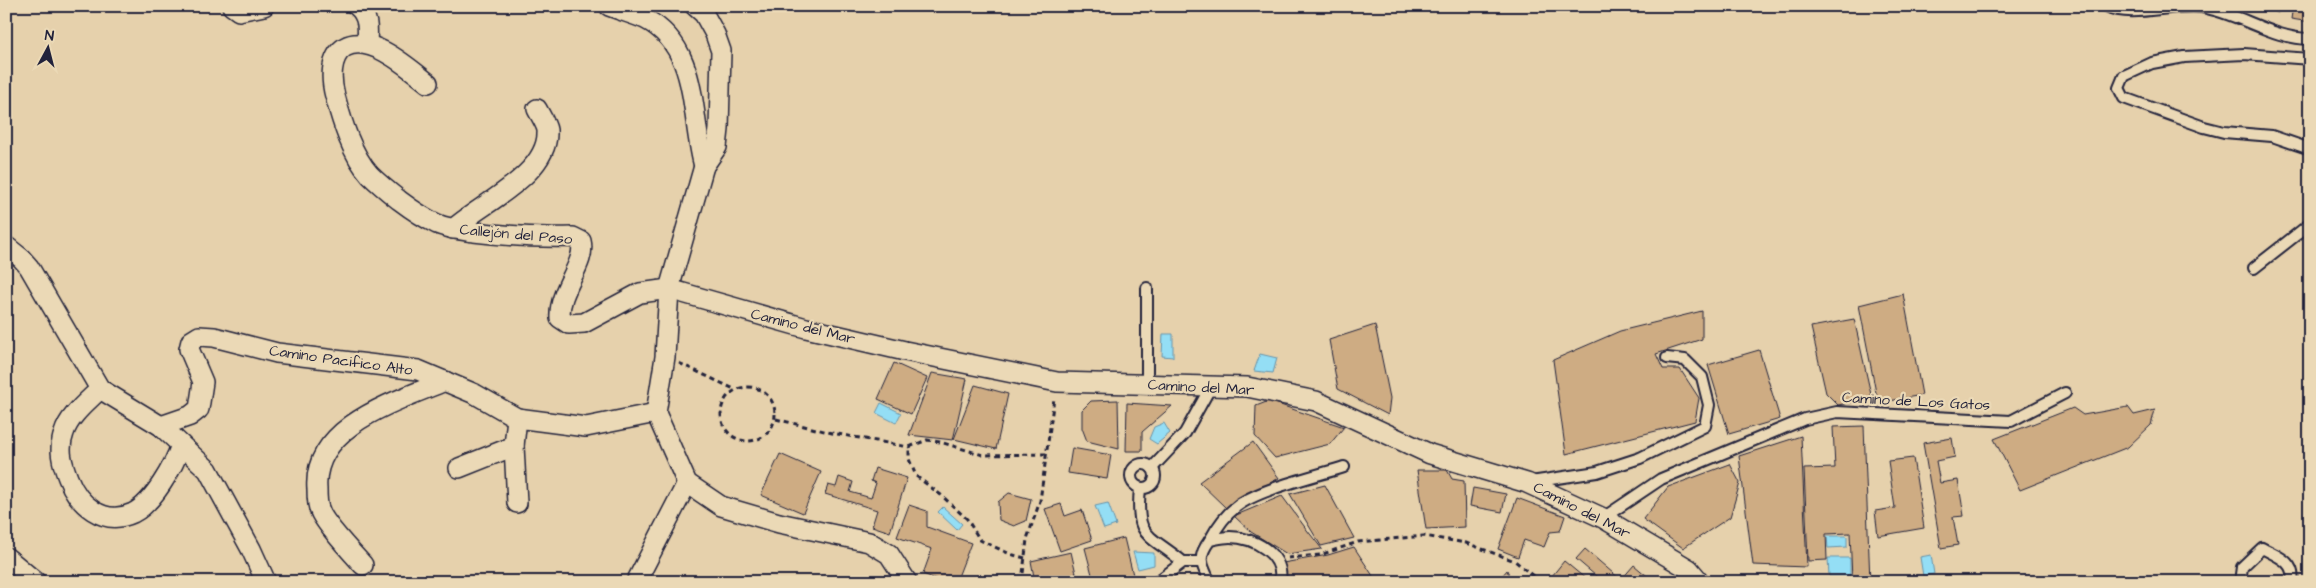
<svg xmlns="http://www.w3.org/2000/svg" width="2316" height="588" font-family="'Architects Daughter',sans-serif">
	<rect width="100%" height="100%" fill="#e6d1ac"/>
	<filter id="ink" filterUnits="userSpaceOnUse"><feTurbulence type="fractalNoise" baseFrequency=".02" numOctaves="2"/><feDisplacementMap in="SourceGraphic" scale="10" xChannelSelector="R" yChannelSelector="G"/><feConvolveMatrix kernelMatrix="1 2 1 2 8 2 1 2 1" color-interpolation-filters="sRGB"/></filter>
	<g filter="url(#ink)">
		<g fill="#94def5" stroke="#6693ab">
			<path d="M1163,334H1173V357L1162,356Z"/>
			<path d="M1260,354L1277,358L1273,373L1254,371Z"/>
			<path d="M881,403L901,413L896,423L876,413Z"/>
			<path d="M1164,423L1170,433L1157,444L1149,439L1154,427Z"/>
			<path d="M1108,503L1116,525L1104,529L1095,506Z"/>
			<path d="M943,507L962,524L957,530L938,512Z"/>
			<path d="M1827,536H1847V547L1828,548Z"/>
			<path d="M1133,552L1154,553V565L1138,569Z"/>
			<path d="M1931,555L1934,574L1923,576L1920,557Z"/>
			<path d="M1828,558H1850V576H1829Z"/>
		</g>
		<g fill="#ceac83" stroke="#22223b">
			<path d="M2259,6H2280L2278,13Z"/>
			<path d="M2293,6H2310V22L2291,19Z"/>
			<path d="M1903,294L1922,395L1878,403L1859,305Z"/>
			<path d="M1702,311V339L1656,354L1663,369H1680L1699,398L1695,421L1566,454L1553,360L1620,331Z"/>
			<path d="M1854,319L1872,399L1838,405L1826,393L1811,327Z"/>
			<path d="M1375,325L1390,398L1388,415L1338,389L1329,340Z"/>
			<path d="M1759,350L1780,419L1729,434L1708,365Z"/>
			<path d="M894,363L927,378L911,414L878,399Z"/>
			<path d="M932,373L967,379L953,440L909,435Z"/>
			<path d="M975,385L1008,394L996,449L954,439Z"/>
			<path d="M1118,400L1119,449L1087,441L1082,428V410L1091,401Z"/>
			<path d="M1269,401L1344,427L1330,444L1275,458L1255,436L1256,406Z"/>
			<path d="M1127,403L1172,406L1142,432V451H1126Z"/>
			<path d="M2128,407L2134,415L2155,410L2151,425L2128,447L2020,490L1994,439L2073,408L2083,415Z"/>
			<path d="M1864,426L1870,582L1852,579L1850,533L1826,534L1827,560L1808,561L1804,469L1835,468L1833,427Z"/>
			<path d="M1801,436L1807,567L1753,565L1739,456Z"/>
			<path d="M1952,438L1955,457L1936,461L1940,483L1958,480L1964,516L1953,517L1958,545L1941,548L1923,443Z"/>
			<path d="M1253,442L1279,478L1226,508L1199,482Z"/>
			<path d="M1072,448L1111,455L1107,479L1068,473Z"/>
			<path d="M780,454L821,472L803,513L761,495Z"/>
			<path d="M1913,458L1924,528L1878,536L1875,511L1895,508L1888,461Z"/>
			<path d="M1730,464L1740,483L1730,517L1683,548L1643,519L1668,487Z"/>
			<path d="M875,468L907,478L890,532L872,526L877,510L825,494L828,485L836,487L839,477L853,482L850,492L871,498L876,483L871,481Z"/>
			<path d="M1417,470H1447L1452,479L1464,481L1465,527L1426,529Z"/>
			<path d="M1325,485L1354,538L1321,546L1290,494Z"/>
			<path d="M1473,488L1506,494L1502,512L1470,506Z"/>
			<path d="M1009,493L1031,499L1026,521L1014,526L999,520L998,502Z"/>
			<path d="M1282,496L1307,530L1322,549L1287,554L1251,532L1234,516Z"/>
			<path d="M1517,498L1565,516L1560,531L1550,532L1544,547L1524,540L1518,557L1498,549Z"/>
			<path d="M1061,504L1065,516L1082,510L1092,540L1060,551L1045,509Z"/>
			<path d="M909,505L927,511V527L971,543L956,582H935L936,579L923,574L932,549L897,537Z"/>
			<path d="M1124,538L1133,575L1104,582H1094L1085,548Z"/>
			<path d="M1354,547L1377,582H1286L1283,563L1328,555Z"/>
			<path d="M1585,549L1621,580L1634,565L1653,581L1603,582L1576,559Z"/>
			<path d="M1071,552L1078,582H1035L1031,561Z"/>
			<path d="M1564,561L1587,580L1548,581Z"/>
			<path d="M1507,570L1512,582H1497Z"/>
		</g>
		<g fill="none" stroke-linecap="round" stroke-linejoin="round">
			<g stroke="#22223b" stroke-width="14">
				<g id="lane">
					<path d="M2106,6C2132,19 2173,3 2202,7C2239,13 2273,39 2310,39"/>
					<path d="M2310,59L2244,54L2184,57L2152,63L2124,76L2119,88L2124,98L2204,127L2224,132L2272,136L2310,149"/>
					<path d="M2254,268L2310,224"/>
					<path d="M1147,384V288"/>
					<circle cx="1143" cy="476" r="12"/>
					<path d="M1152,468L1185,433L1210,388"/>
					<path d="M1531,482L1597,472L1640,458L1705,426L1709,405L1702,377L1685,360L1667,358"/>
					<path d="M1140,488C1135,539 1148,533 1183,562"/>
					<path d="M1603,518L1661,479L1805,419L1837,412L2011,421L2065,393"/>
					<path d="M1210,540C1217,527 1224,516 1236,507C1256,490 1316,476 1344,467"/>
					<path d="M1157,582L1183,562H1201"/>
					<path d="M1210,582C1201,564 1197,557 1210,540C1216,539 1223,537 1230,537C1253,537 1285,554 1280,582"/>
					<path d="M2240,582L2242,567L2262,548C2276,556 2296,561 2292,582"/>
				</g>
			</g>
			<g stroke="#22223b" stroke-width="22">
				<g id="street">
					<path d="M232,6L239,11L264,6"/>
					<path d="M357,6C369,16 368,29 367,44"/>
					<path d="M609,6C621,11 634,14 645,19C700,47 690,116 704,166"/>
					<path d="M695,6L704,14L715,34L721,51L719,129L717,147L704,166L669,289L665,357L656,413L687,483L721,506L779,523L869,542L889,554L907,582"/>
					<path d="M428,83C409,68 370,33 345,47C329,57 331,81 335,96C342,122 352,155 370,175C379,184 389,192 399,200C411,209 424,218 437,224C449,229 462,230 474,232C507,236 540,238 573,237L581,241C587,264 558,289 560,318L569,324L584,323L640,293L669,289L806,328L905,351L1057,382L1247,387L1316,401L1430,454L1527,483L1603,518L1689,569L1700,582"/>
					<path d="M453,229C480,204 550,174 547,130C546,124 540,115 537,109"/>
					<path d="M6,246L21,258L29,267L100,389L161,426L208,470L251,549L266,582"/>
					<path d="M100,389C87,402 69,416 64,433C58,449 62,463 68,478C78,504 103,527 133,513C153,503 174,466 181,445"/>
					<path d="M517,418L514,446L517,503"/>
					<path d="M161,426L190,416L199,409L203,382L189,349L191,341L199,336L214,337L277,353L418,370L475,394L517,418L586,427L656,413"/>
					<path d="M459,468L514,446"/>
					<path d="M6,557L36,582"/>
					<path d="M363,565C353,554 324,523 320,511C317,505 317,496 317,489C312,425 398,401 445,381"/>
					<path d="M636,582L687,483"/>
				</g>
			</g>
			<g stroke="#22223b" stroke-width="3" stroke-dasharray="5 4" stroke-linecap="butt">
				<path d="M679,363L734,389"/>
				<circle cx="748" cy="414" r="27"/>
				<path d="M776,419L832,433L909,447"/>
				<path d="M1025,558L1010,554L980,540L967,519L941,495L916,476L909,459V447L927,440L940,442L983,455L1046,454"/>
				<path d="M1288,558L1320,555L1358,542L1424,536L1466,543L1515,561L1540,582"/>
				<path d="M1022,582L1027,539L1040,501L1054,398"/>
			</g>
			<use href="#lane" stroke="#ebd9b6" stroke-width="10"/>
			<use href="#street" stroke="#ebd9b6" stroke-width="19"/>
		</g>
	</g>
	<g text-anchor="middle" stroke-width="4.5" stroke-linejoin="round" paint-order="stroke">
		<g font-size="15" fill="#22223b" stroke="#ebd9b6">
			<text transform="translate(516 234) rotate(5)" y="5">Callejón del Paso</text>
			<text transform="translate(803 326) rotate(14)" y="5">Camino del Mar</text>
			<text transform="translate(341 360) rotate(8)" y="5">Camino Pacifico Alto</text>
			<text transform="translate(1201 387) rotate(3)" y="5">Camino del Mar</text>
			<text transform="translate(1916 401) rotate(3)" y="5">Camino de Los Gatos</text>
			<text transform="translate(1582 510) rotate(27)" y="5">Camino del Mar</text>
		</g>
	</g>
	<rect width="2316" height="588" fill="none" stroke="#ebd9b6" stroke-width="25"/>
	<rect x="12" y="12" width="2291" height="563" fill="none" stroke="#22223b" stroke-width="2" filter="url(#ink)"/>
	<g transform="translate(48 48) rotate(7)" stroke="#ebd9b6" stroke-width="4" paint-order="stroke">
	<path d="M0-4L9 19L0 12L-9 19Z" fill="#22223b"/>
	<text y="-8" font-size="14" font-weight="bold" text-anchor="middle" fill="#22223b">N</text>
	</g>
</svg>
